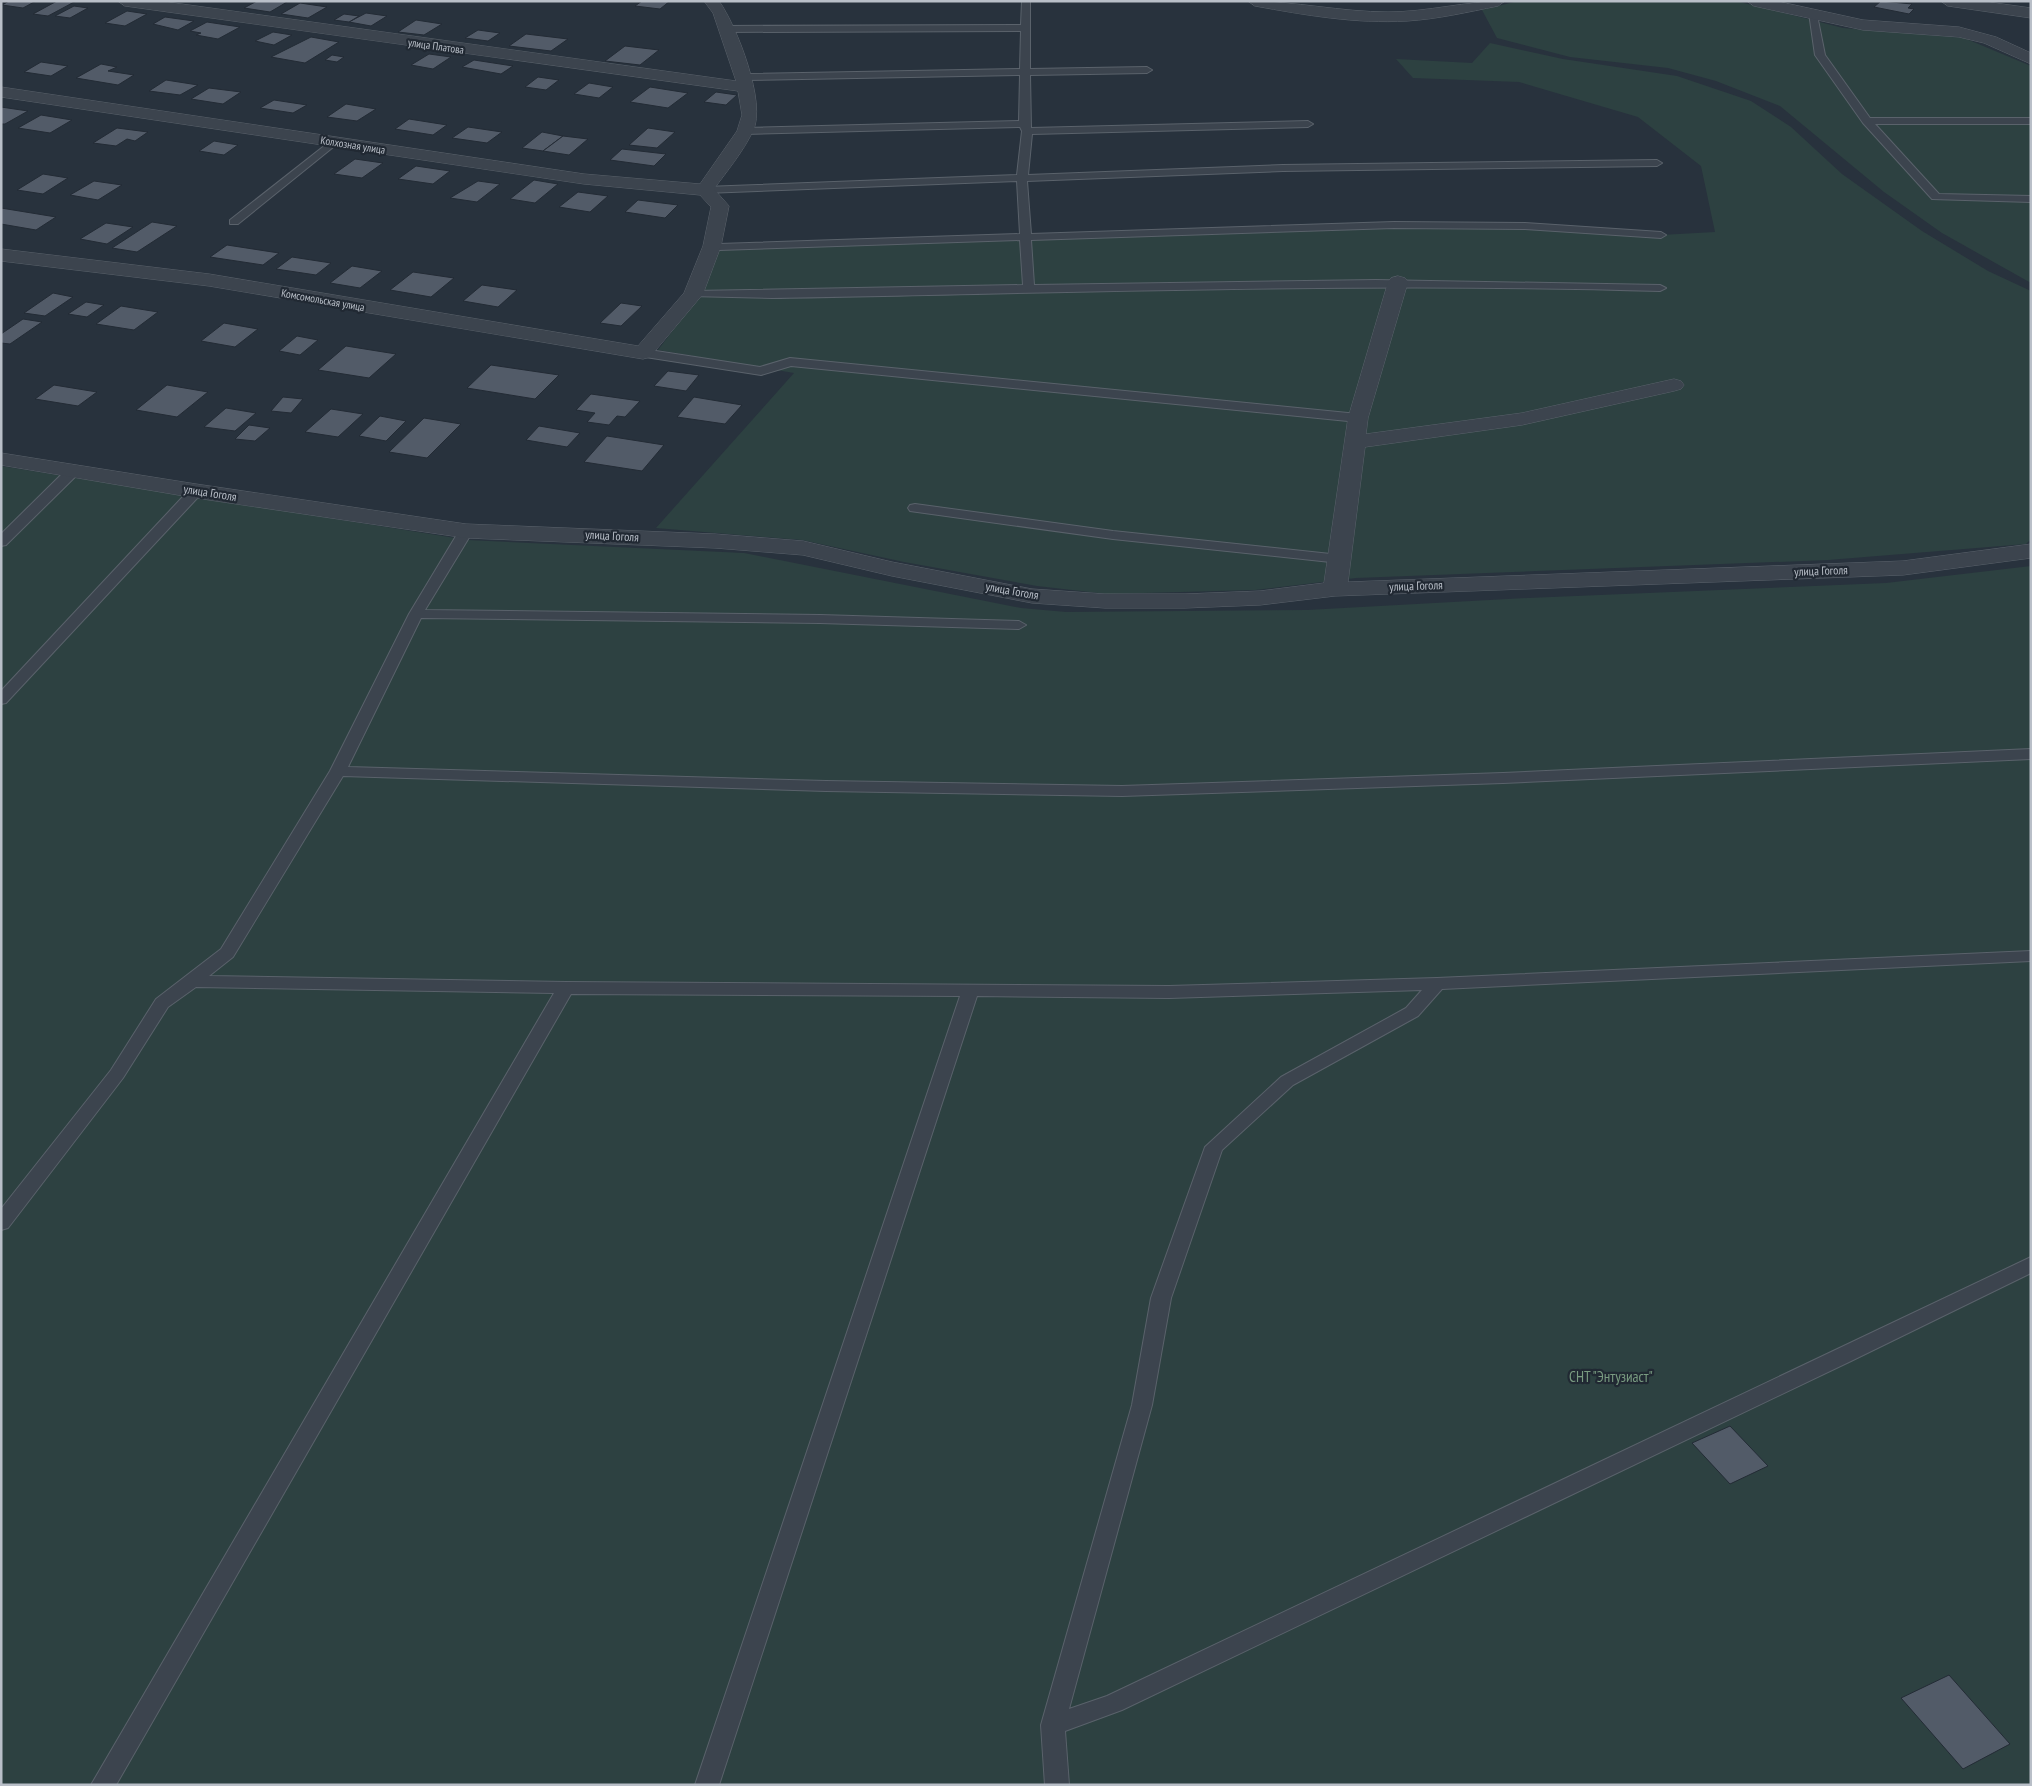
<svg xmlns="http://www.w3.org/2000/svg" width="2032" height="1786" font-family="'PT Sans Narrow',sans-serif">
	<rect width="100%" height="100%" fill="#28323d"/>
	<g fill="#2d4141">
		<path d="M1518,1H1736L1843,28L1964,38L2031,66V283L1942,233L1884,192L1780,106L1716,81L1668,68L1570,57L1497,38L1482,10Z"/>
		<path d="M1490,43L1563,59L1677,76L1751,101L1791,127L1842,174L1922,231L1988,271L2031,291V539L2026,544L1828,560L1356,578L1255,590L1107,594L1037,586L904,562L802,540L656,528L794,373L658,350L702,292L719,247L1394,225L1525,226L1661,235L1715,232L1701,166L1638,117L1519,82L1413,78L1396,59L1472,63Z"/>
		<path d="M1,466L468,540L744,553L1021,608L1066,612L1307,610L1528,598L1886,583L2031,566V1785H1Z"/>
	</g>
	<g fill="#525b68" stroke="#232b35">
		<path d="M9,1H36L23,8L2,5Z"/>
		<path d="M57,1H76L48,16L33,14Z"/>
		<path d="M257,1H280L287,2L270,12L244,8Z"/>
		<path d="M642,1H670L660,9L635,6Z"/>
		<path d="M1881,1L1912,4L1908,8L1914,9L1909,14L1874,7Z"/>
		<path d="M300,3L327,7L308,18L281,14Z"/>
		<path d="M74,6L88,8L70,18L55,16Z"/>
		<path d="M127,11L147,14L125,26L105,23Z"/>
		<path d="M366,13L387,16L371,26L349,22Z"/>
		<path d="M344,14L359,16L349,22L334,20Z"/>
		<path d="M165,17L194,21L178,30L153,24Z"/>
		<path d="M416,20L442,24L424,35L398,32Z"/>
		<path d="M207,22L240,27L218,39L196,35L201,33L190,31Z"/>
		<path d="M478,30L500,33L488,41L465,38Z"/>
		<path d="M273,32L292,35L274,45L255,41Z"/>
		<path d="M526,34L568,39L551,51L509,46Z"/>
		<path d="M311,37L339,42L305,63L271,57Z"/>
		<path d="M625,46L659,50L640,65L605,61Z"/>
		<path d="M429,54L451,57L433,69L411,65Z"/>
		<path d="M332,55L344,57L337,62L325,60Z"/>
		<path d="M474,60L513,66L501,74L462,67Z"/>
		<path d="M41,62L68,66L51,76L24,72Z"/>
		<path d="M101,64L117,67L108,71L134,75L118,85L76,78Z"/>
		<path d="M538,77L559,80L546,90L525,87Z"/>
		<path d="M166,80L198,85L180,95L149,91Z"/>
		<path d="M589,83L613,87L599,98L574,94Z"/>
		<path d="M650,87L688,93L668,108L630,102Z"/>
		<path d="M209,88L241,92L223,104L191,99Z"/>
		<path d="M716,92L737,95L726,105L704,102Z"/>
		<path d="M274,100L307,105L293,113L260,108Z"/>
		<path d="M346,104L376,109L357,121L327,117Z"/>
		<path d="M1,107L28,111L5,124H1Z"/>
		<path d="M41,115L72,120L50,133L18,128Z"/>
		<path d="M409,119L447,125L433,135L395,129Z"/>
		<path d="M468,127L502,132L487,143L452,138Z"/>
		<path d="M117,128L148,132L135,141L127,139L116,146L93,143Z"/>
		<path d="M648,128L675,132L657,148L629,145Z"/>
		<path d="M542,132L563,136L543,151L522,148Z"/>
		<path d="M563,136L588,139L569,155L543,151Z"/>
		<path d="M214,141L238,145L224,155L199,151Z"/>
		<path d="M622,149L666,154L654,166L610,160Z"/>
		<path d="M355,159L383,163L362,178L334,174Z"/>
		<path d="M416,166L450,171L433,184L398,179Z"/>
		<path d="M43,174L68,178L43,194L17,190Z"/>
		<path d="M534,180L558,184L535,203L510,199Z"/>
		<path d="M94,181L122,185L98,200L70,195Z"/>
		<path d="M478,181L500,184L477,202L450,198Z"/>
		<path d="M578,192L608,196L590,212L559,207Z"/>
		<path d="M638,200L678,205L665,218L625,212Z"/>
		<path d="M1,208L56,217L36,230L1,224Z"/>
		<path d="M152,222L177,226L137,252L112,248Z"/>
		<path d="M106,223L133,227L107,244L80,239Z"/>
		<path d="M227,245L279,253L263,265L210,257Z"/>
		<path d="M292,257L331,263L316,275L276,269Z"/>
		<path d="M352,266L382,271L360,288L330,283Z"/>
		<path d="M413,272L454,278L431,297L390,290Z"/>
		<path d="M482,285L517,290L498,307L463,301Z"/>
		<path d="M53,293L73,297L45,316L24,313Z"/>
		<path d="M86,302L104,305L87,317L68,314Z"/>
		<path d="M621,303L642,306L621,326L600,323Z"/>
		<path d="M121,306L158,312L134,330L96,324Z"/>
		<path d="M23,319L42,322L10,344L1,343V334Z"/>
		<path d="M224,323L258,329L235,347L201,341Z"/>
		<path d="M297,336L318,340L300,355L279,351Z"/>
		<path d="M346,346L396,354L369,378L318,370Z"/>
		<path d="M491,365L559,375L535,399L467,388Z"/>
		<path d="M668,371L699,375L686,391L654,386Z"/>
		<path d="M54,385L97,392L78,406L35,399Z"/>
		<path d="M167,385L208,392L177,417L136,410Z"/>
		<path d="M591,394L640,401L625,417L617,416L609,425L587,422L595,413L576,410Z"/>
		<path d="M283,397L303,399L291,413L271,411Z"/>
		<path d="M694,397L742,405L725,424L677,417Z"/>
		<path d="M226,408L256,413L235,431L204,427Z"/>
		<path d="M331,409L363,414L338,437L305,432Z"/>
		<path d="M380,416L406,421L386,441L359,436Z"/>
		<path d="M424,418L461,424L427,458L389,452Z"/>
		<path d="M249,425L270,428L255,441L235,439Z"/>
		<path d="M539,426L580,433L567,447L526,440Z"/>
		<path d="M607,436L664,445L642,471L584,462Z"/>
		<path d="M1730,1426L1768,1466L1730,1484L1692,1443Z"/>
		<path d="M1949,1675L2010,1744L1963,1769L1901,1698Z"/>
	</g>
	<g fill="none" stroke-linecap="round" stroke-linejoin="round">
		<g stroke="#5a626b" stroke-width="2">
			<g id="lane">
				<path d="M1022,1H1030V69L1147,67L1152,70L1147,73L1030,75L1031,128L1308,121L1313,124L1308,127L1032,134L1028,175L1283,165L1657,160L1662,163L1657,166L1283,171L1027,181L1031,234L1394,222L1525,223L1661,232L1666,235L1661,238L1525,229L1394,228L1031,240L1034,285L1376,280L1660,285L1666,288L1660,291C1363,282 1068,293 772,298L689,296L687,294L693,291L1023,285L1020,240L719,250L714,247L719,244L1020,234L1017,181L705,193L700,190L705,187L1017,175L1022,131L1020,127L745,134L740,131L745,128L1019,121L1020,75L744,80L739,77L744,74L1020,69L1021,31L725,32L720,29L725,26L1021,25Z"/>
				<path d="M1809,13L1817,15L1825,55L1870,118H2031V124H1875L1939,194L2031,196V202L1932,199L1863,123L1815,55Z"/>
				<path d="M333,139L337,140V144L238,224H230V220Z"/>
				<path d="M643,349L760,367L790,358L1358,414L1364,418L1358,422L791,366L761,375L639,356L637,353Z"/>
				<path d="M73,467L78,468L79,471L78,474L6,545L1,546V534L68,468Z"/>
				<path d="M196,487L201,488L202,491L201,494L6,703L1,704V691L191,488Z"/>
				<path d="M915,504L1113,531L1340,555L1347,559L1340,563L1113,539L910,511L908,508L910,505Z"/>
				<path d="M466,527L473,531L425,610L820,615L1019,621L1026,625L1019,629L820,623L421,618L348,767L826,781L1122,786L1503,773L2031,749V759L1503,783L1122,796L826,791L343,776L233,957L209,976L566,982L1169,986L1437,978L2031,951V961L1442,989L1418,1016L1293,1085L1222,1150L1171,1298L1152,1405L1069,1709L1107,1696L2031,1257V1273L1851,1361L1122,1710L1065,1731L1069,1785H1045L1041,1725L1132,1405L1151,1298L1205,1147L1281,1077L1406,1008L1422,990L1169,998L977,996L719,1785H695L960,996L571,994L116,1785H91L554,993L196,987L168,1007L123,1078L8,1228L1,1230V1209L111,1070L156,999L221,949L330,771L409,614L459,531Z"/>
			</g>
		</g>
		<g stroke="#5a626b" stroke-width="1">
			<g id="street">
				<path d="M118,1H160L736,81L713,13L704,1H719C737,26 767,104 753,131C743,152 727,171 714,189L729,206L721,246L703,294L650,357L643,359L209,286L1,261V249L209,274L638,346L684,293L703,246L711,207L700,195L584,184L1,97V87L584,174L700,184L737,131L742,115L738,91L125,6Z"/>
				<path d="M1248,1C1295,1 1341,12 1388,12C1428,12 1466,1 1505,1L1498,6C1468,12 1438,19 1407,21C1356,24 1305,15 1255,6Z"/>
				<path d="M1747,1H1776L1863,20L1959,27L1996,37L2031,53V64L1984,43L1959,37L1863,30L1754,6Z"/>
				<path d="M1941,1H1981L2031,8V18L1948,6Z"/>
				<path d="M1398,276L1405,278L1408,282L1368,418L1366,434L1522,413L1674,379L1681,381L1684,385L1681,389L1674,391L1522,425L1365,447L1348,582L1903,561L2031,544V558L1903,575L1335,596L1260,605L1185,608H1105L1032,603L892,576L803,555L715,548L466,538L196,498L1,465V453L196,484L466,524L715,534L803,541L892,562L1032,589L1105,594H1185L1260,591L1324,583L1348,418L1388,282L1391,278Z"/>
			</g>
		</g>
		<use href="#lane" fill="#3c444e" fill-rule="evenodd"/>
		<use href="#street" fill="#3c444e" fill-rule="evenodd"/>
	</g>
	<g text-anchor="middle" stroke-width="4.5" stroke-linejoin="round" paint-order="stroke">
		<g font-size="11" fill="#b9bfc8" stroke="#212933">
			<text transform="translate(436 46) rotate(8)" y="4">улица Платова</text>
			<text transform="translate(353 145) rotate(9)" y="4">Колхозная улица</text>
			<text transform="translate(323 300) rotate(10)" y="4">Комсомольская улица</text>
		</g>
		<g font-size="12" fill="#b9bfc8" stroke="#212933">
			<text transform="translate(210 493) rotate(9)" y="4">улица Гоголя</text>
			<text transform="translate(612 536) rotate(3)" y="4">улица Гоголя</text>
			<text transform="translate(1821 571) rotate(-2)" y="4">улица Гоголя</text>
			<text transform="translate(1416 586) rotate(-2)" y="4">улица Гоголя</text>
			<text transform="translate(1012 591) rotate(10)" y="4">улица Гоголя</text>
		</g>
		<g font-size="15" fill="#799b81" stroke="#212933">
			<text x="1611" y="1382">СНТ "Энтузиаст"</text>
		</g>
	</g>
	<rect width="2032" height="1786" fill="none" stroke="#b9bfc8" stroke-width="5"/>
</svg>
